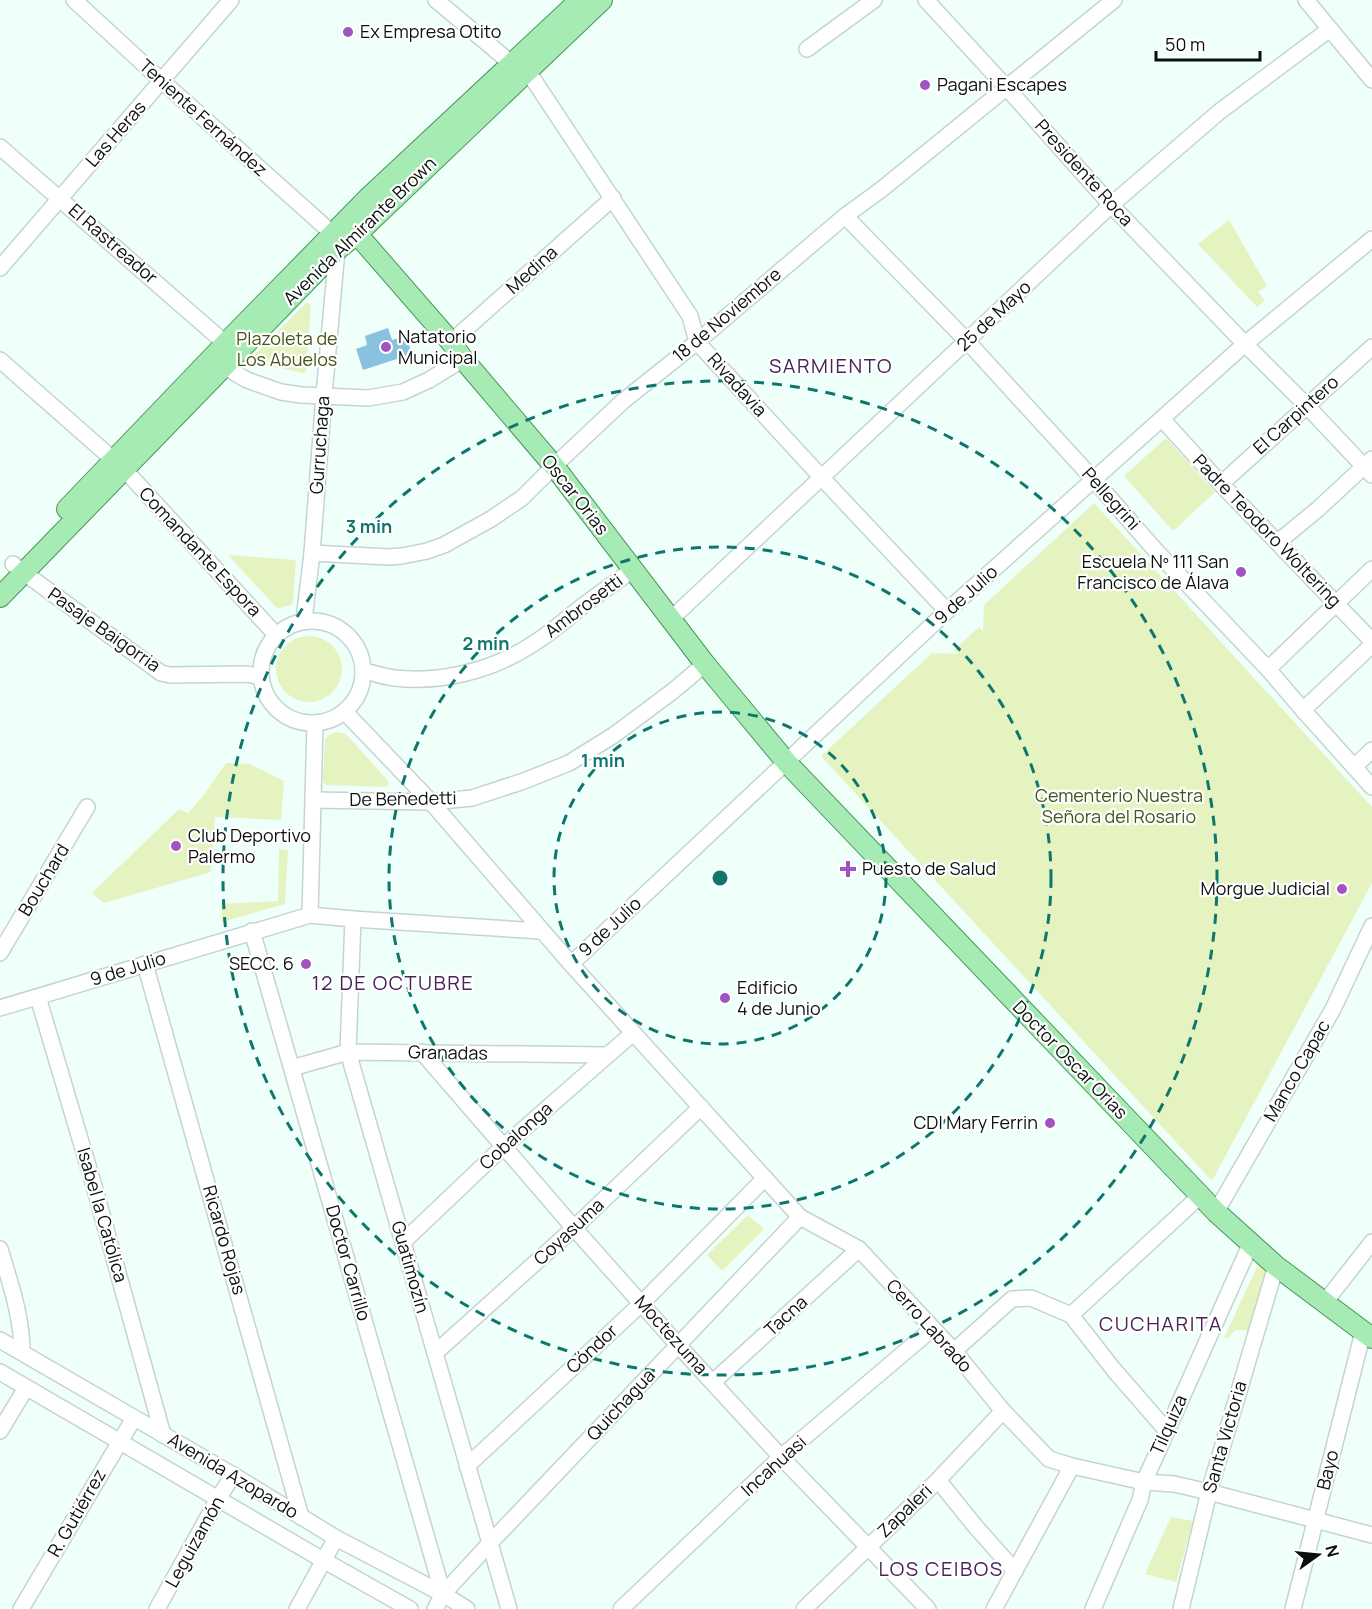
<svg xmlns="http://www.w3.org/2000/svg" width="1372" height="1609" font-family="Manrope,sans-serif">
	<rect width="100%" height="100%" fill="#effffa"/>
	<g fill="#e5f3c0">
		<path d="M1229,220L1267,286L1258,292L1265,300L1257,307L1198,244Z"/>
		<path d="M307,302L311,306L306,372L304,373L250,362V359Z"/>
		<path d="M1166,438L1215,492L1173,531L1124,476Z"/>
		<path d="M1094,503L1372,807V883L1212,1181L821,756L932,653L958,654L954,650L979,627L983,631L984,605Z"/>
		<path d="M228,555L296,560L293,602L291,605L279,608L276,607Z"/>
		<circle cx="309" cy="669" r="33"/>
		<path d="M336,732L346,734L389,782L387,787L327,785L324,783L323,780L325,740L328,736Z"/>
		<path d="M226,763L250,764L284,781L281,820L215,817L211,872L104,903L92,893L179,809L188,813L203,796Z"/>
		<path d="M279,849L288,850L285,904L222,922L221,904L278,901Z"/>
		<path d="M748,1215L764,1229L722,1271L707,1255Z"/>
		<path d="M1262,1263L1268,1270L1249,1336L1248,1332L1245,1330H1235L1228,1338H1224L1258,1265Z"/>
		<path d="M1171,1517L1193,1521L1176,1582L1145,1574Z"/>
	</g>
	<path fill="#88c2df" d="M388,328L392,340L406,336L412,354L363,370L356,349L367,345L365,336Z"/>
	<g fill="none" stroke-linecap="round" stroke-linejoin="round">
		<g stroke="#c5d4cf" stroke-width="18">
			<g id="minor">
				<path d="M74,0L162,81L333,234L337,250L324,395L312,553L304,620"/>
				<path d="M436,0L512,64L527,70L690,316L697,342L822,478L947,611"/>
				<path d="M926,0L1006,87L1111,205L1245,344L1306,405L1372,475"/>
				<path d="M1306,0L1372,80"/>
				<path d="M807,49L874,0"/>
				<path d="M0,147L233,350"/>
				<path d="M845,216L967,341L1094,480L1157,552L1268,669L1303,710L1372,787"/>
				<path d="M0,268L231,0"/>
				<path d="M451,342L613,198"/>
				<path d="M0,360L124,469L276,635"/>
				<path d="M225,367L247,380L281,392L301,395L368,398L403,392L429,380L463,359"/>
				<path d="M1163,420L1221,484L1372,641"/>
				<path d="M1221,484L1372,347"/>
				<path d="M1278,542L1318,509L1372,459"/>
				<path d="M312,553L388,557L402,556L427,551L444,545L491,519L522,498L554,466L622,402L697,342L845,216L882,189L1114,0"/>
				<path d="M13,564L23,572L161,673L170,675L247,674L261,677"/>
				<path d="M671,619L1111,205L1219,112L1330,29"/>
				<circle cx="312" cy="672" r="51"/>
				<path d="M1268,669L1372,569"/>
				<path d="M364,671C374,673 385,677 395,678C441,683 490,671 528,647C547,636 563,622 580,608C597,595 615,583 632,570"/>
				<path d="M1303,710L1372,645"/>
				<path d="M345,712L431,802L571,964L800,1217L859,1249L954,1351L1003,1411L1049,1459L1072,1466L1144,1482L1174,1484L1209,1492L1372,1535"/>
				<path d="M1354,767L1372,750"/>
				<path d="M313,800L431,802L472,798L524,781L569,763L614,735L673,691L705,664"/>
				<path d="M310,915L315,723"/>
				<path d="M353,919L348,1052L509,1609"/>
				<path d="M252,931L443,1594"/>
				<path d="M0,953L87,807"/>
				<path d="M145,964L301,1517"/>
				<path d="M571,964L947,611L1245,344L1372,239"/>
				<path d="M38,997L94,1186L163,1435"/>
				<path d="M0,1008L310,915L353,919L541,931"/>
				<path d="M422,1052L574,1228L678,1345L781,1457L928,1609"/>
				<path d="M292,1068L348,1052L607,1055"/>
				<path d="M1216,1212L1333,1009L1372,926"/>
				<path d="M403,1242L503,1147L633,1033"/>
				<path d="M0,1249C10,1283 22,1316 22,1352"/>
				<path d="M1325,1302L1372,1242"/>
				<path d="M1071,1315L1114,1370L1167,1431"/>
				<path d="M0,1340L233,1475L336,1538L443,1594L467,1609"/>
				<path d="M954,1351L1012,1299L1031,1298L1071,1315L1200,1196"/>
				<path d="M435,1353L574,1228L701,1107"/>
				<path d="M0,1372L323,1560L410,1609"/>
				<path d="M713,1382L859,1249"/>
				<path d="M0,1431L26,1388"/>
				<path d="M467,1466L642,1303L765,1178"/>
				<path d="M938,1480L975,1526L1015,1571"/>
				<path d="M21,1609L134,1418"/>
				<path d="M157,1609L218,1499L233,1475"/>
				<path d="M297,1609L336,1538"/>
				<path d="M435,1609L443,1594L490,1543L800,1217"/>
				<path d="M621,1609L781,1457L932,1329"/>
				<path d="M804,1609L938,1480L1003,1411"/>
				<path d="M994,1609L1072,1466"/>
				<path d="M1093,1609L1140,1500L1144,1482L1251,1243"/>
				<path d="M1181,1609L1209,1492L1276,1266"/>
				<path d="M1293,1609L1363,1332"/>
			</g>
		</g>
		<g stroke="#4b9659" stroke-width="22">
			<g id="major">
				<path d="M350,218L357,234L451,342L463,359L554,466L705,664L787,763L1216,1212L1276,1266L1372,1338"/>
				<path d="M67,509L226,343L369,197L580,0"/>
				<path d="M0,597L337,250L357,234L602,0"/>
			</g>
		</g>
		<use href="#minor" stroke="#fff" stroke-width="15"/>
		<use href="#major" stroke="#a7ebb4" stroke-width="20"/>
	</g>
	<g fill="none" stroke="#0f766e" stroke-width="3" stroke-dasharray="10 8">
		<circle cx="720" cy="878" r="166"/>
		<circle cx="720" cy="878" r="331"/>
		<circle cx="720" cy="878" r="497"/>
	</g>
	<g fill="#a153c4" stroke="#fff" stroke-width="2">
		<circle cx="348" cy="32" r="6"/>
		<circle cx="925" cy="85" r="6"/>
		<circle cx="386" cy="347" r="6"/>
		<circle cx="1241" cy="572" r="6"/>
		<circle cx="176" cy="846" r="6"/>
		<path d="M845 860h6v6h6v6h-6v6h-6v-6h-6v-6h6z"/>
		<circle cx="1342" cy="889" r="6"/>
		<circle cx="306" cy="964" r="6"/>
		<circle cx="725" cy="998" r="6"/>
		<circle cx="1050" cy="1123" r="6"/>
	</g>
	<g text-anchor="middle" stroke-width="4.5" stroke-linejoin="round" paint-order="stroke">
		<g font-size="18" fill="#0b100e" stroke="#fff" text-anchor="start">
			<text x="360" y="38">Ex Empresa Otito</text>
			<text x="937" y="91">Pagani Escapes</text>
			<text x="398" y="343">Natatorio<tspan x="398" dy="21">Municipal</tspan></text>
			<text x="1229" y="568" text-anchor="end">Escuela Nº 111 San<tspan x="1229" dy="21">Francisco de Álava</tspan></text>
			<text x="188" y="842">Club Deportivo<tspan x="188" dy="21">Palermo</tspan></text>
			<text x="862" y="875">Puesto de Salud</text>
			<text x="1330" y="895" text-anchor="end">Morgue Judicial</text>
			<text x="294" y="970" text-anchor="end">SECC. 6</text>
			<text x="737" y="994">Edificio<tspan x="737" dy="21">4 de Junio</tspan></text>
			<text x="1038" y="1129" text-anchor="end">CDI Mary Ferrin</text>
		</g>
		<g font-size="18" fill="#0b100e" stroke="#fff">
			<text transform="translate(203 118) rotate(42)" y="6">Teniente Fernández</text>
			<text transform="translate(116 134) rotate(-49)" y="6">Las Heras</text>
			<text transform="translate(1084 173) rotate(48)" y="6">Presidente Roca</text>
			<text transform="translate(360 231) rotate(-44)" y="6">Avenida Almirante Brown</text>
			<text transform="translate(113 244) rotate(41)" y="6">El Rastreador</text>
			<text transform="translate(532 270) rotate(-42)" y="6">Medina</text>
			<text transform="translate(727 315) rotate(-40)" y="6">18 de Noviembre</text>
			<text transform="translate(994 316) rotate(-43)" y="6">25 de Mayo</text>
			<text transform="translate(737 385) rotate(48)" y="6">Rivadavia</text>
			<text transform="translate(1296 415) rotate(-42)" y="6">El Carpintero</text>
			<text transform="translate(320 445) rotate(-86)" y="6">Gurruchaga</text>
			<text transform="translate(575 495) rotate(52)" y="6">Oscar Orias</text>
			<text transform="translate(1111 499) rotate(48)" y="6">Pellegrini</text>
			<text transform="translate(1267 531) rotate(46)" y="6">Padre Teodoro Woltering</text>
			<text transform="translate(200 552) rotate(47)" y="6">Comandante Espora</text>
			<text transform="translate(966 595) rotate(-42)" y="6">9 de Julio</text>
			<text transform="translate(584 606) rotate(-37)" y="6">Ambrosetti</text>
			<text transform="translate(104 630) rotate(35)" y="6">Pasaje Baigorria</text>
			<text transform="translate(403 799) rotate(-1)" y="6">De Benedetti</text>
			<text transform="translate(44 880) rotate(-59)" y="6">Bouchard</text>
			<text transform="translate(610 927) rotate(-43)" y="6">9 de Julio</text>
			<text transform="translate(128 969) rotate(-17)" y="6">9 de Julio</text>
			<text transform="translate(448 1053) rotate(1)" y="6">Granadas</text>
			<text transform="translate(1070 1060) rotate(46)" y="6">Doctor Oscar Orias</text>
			<text transform="translate(1297 1071) rotate(-60)" y="6">Manco Capac</text>
			<text transform="translate(516 1136) rotate(-42)" y="6">Cobalonga</text>
			<text transform="translate(102 1215) rotate(74)" y="6">Isabel la Católica</text>
			<text transform="translate(569 1232) rotate(-43)" y="6">Coyasuma</text>
			<text transform="translate(224 1240) rotate(74)" y="6">Ricardo Rojas</text>
			<text transform="translate(348 1263) rotate(74)" y="6">Doctor Carrillo</text>
			<text transform="translate(410 1267) rotate(74)" y="6">Guatimozín</text>
			<text transform="translate(786 1316) rotate(-42)" y="6">Tacna</text>
			<text transform="translate(929 1326) rotate(48)" y="6">Cerro Labrado</text>
			<text transform="translate(671 1335) rotate(48)" y="6">Moctezuma</text>
			<text transform="translate(592 1349) rotate(-43)" y="6">Cóndor</text>
			<text transform="translate(621 1405) rotate(-47)" y="6">Quichagua</text>
			<text transform="translate(1169 1425) rotate(-66)" y="6">Tilquiza</text>
			<text transform="translate(1225 1437) rotate(-74)" y="6">Santa Victoria</text>
			<text transform="translate(774 1466) rotate(-42)" y="6">Incahuasi</text>
			<text transform="translate(1328 1470) rotate(-76)" y="6">Bayo</text>
			<text transform="translate(233 1476) rotate(31)" y="6">Avenida Azopardo</text>
			<text transform="translate(905 1511) rotate(-44)" y="6">Zapaleri</text>
			<text transform="translate(77 1513) rotate(-60)" y="6">R. Gutiérrez</text>
			<text transform="translate(195 1542) rotate(-61)" y="6">Leguizamón</text>
		</g>
		<g font-size="18" fill="#47541a" stroke="#fff">
			<text x="287" y="345">Plazoleta de<tspan x="287" dy="21">Los Abuelos</tspan></text>
			<text x="1119" y="802">Cementerio Nuestra<tspan x="1119" dy="21">Señora del Rosario</tspan></text>
		</g>
		<g font-size="20" letter-spacing="1.5" fill="#49245a" stroke="#fff">
			<text x="831" y="373">SARMIENTO</text>
			<text x="393" y="990">12 DE OCTUBRE</text>
			<text x="1161" y="1331">CUCHARITA</text>
			<text x="941" y="1576">LOS CEIBOS</text>
		</g>
	</g>
	<circle cx="720" cy="878" r="9" fill="#0f766e" stroke="#fff" stroke-width="3"/>
	<g font-size="18" text-anchor="middle" font-weight="bold" fill="#0f766e" stroke="#fff" stroke-width="4.5" stroke-linejoin="round" paint-order="stroke">
		<text x="369" y="533">3 min</text>
		<text x="486" y="650">2 min</text>
		<text x="603" y="767">1 min</text>
	</g>
	<g transform="translate(1318 1555) rotate(75)" stroke="#ffffff" stroke-width="4.5" paint-order="stroke">
	<path d="M0-4.5L10 22L0 15L-10 22Z" fill="#0b100e"/>
	<text y="-9" font-size="16" font-weight="bold" text-anchor="middle" fill="#0b100e">N</text>
	</g>
	<path d="M1156 51v9h104v-9" fill="none" stroke="#0b100e" stroke-width="3"/>
	<text x="1165" y="51" font-size="18" fill="#0b100e" stroke="#ffffff" stroke-width="4.5" paint-order="stroke">50 m</text>
</svg>
